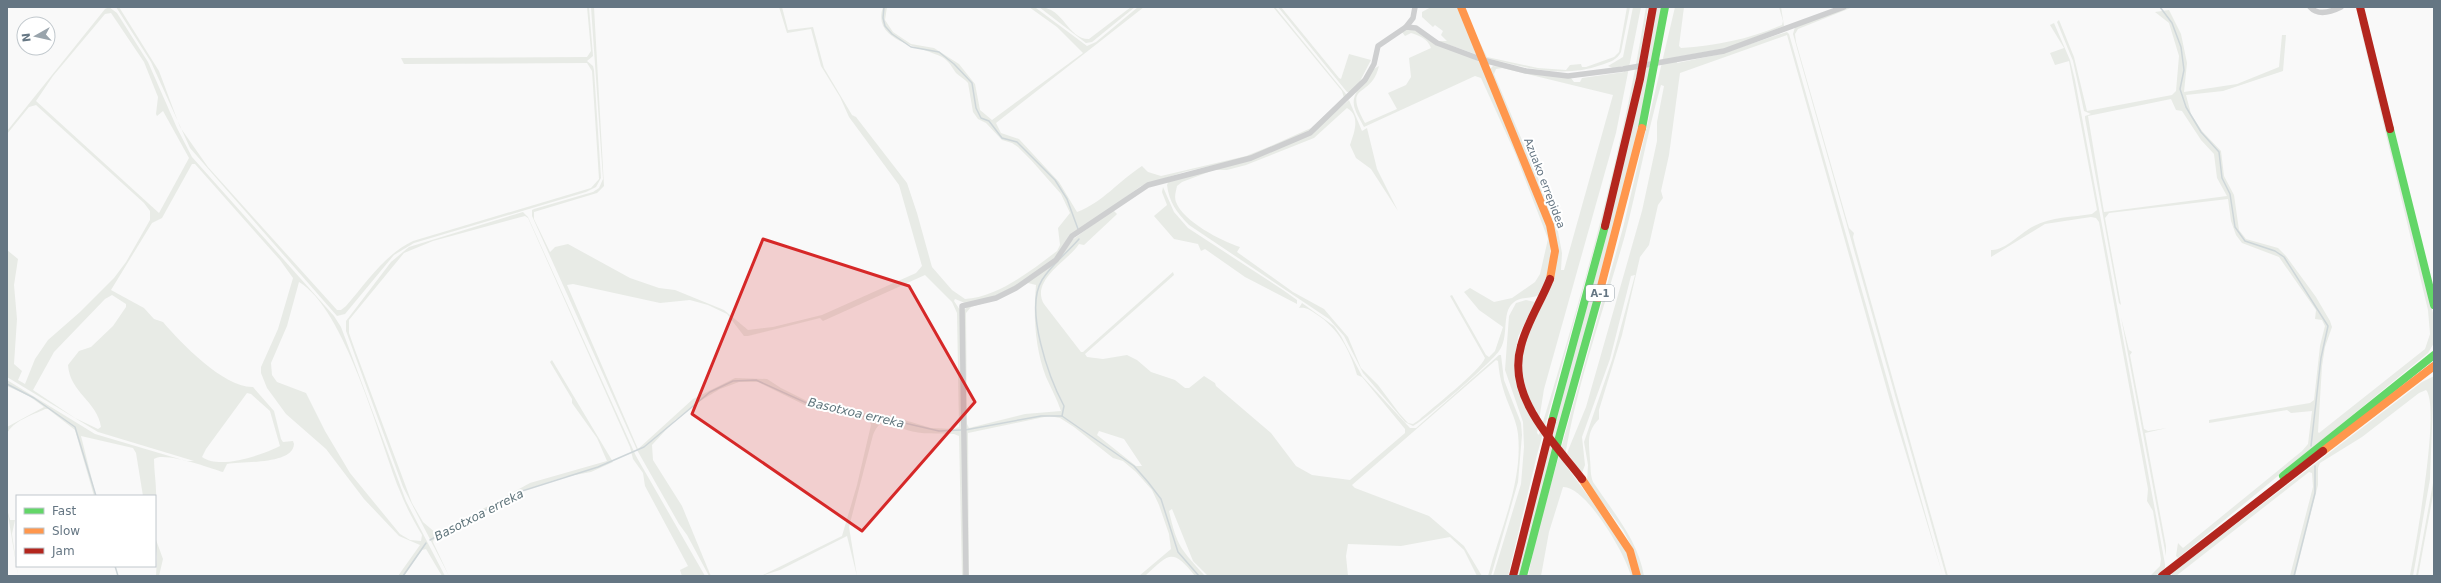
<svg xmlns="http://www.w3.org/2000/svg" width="2441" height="583" font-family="'DejaVu Sans',sans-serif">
	<rect width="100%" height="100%" fill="#f9f9f9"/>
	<g fill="#e8ebe6" fill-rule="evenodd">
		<path d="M109,7L117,13L148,62L177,128L192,157L334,316L341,327L406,501L445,576H442L426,549L422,550L404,576H398L420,545L399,536L364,499L326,449L286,414L267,388L261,373V367L278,329L293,278L280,260L195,164H192L162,218L152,223L111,290L144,308L154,319L163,322C181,343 224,388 253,387L274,411L281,439L283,442L293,441L294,444C293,465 242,461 227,464L223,472C211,468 163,451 154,459C154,475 158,491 155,506V496H143L136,453L133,448L81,436L96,496H94L75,430L48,409H45C33,415 12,421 7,434V427L44,407L29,396L7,386V380L95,434L186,461H194L98,432L7,377V250L18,259L14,285L17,319L14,364L22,371L18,380L25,384L35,359L48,340L80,312L114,278L126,262L150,220V211L144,203L36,105L29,107L7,134V131L105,9ZM111,13L144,62L158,97L156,114L157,116L163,111L189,158L159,213L36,101L53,76L100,20L105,14ZM299,282C345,309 379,438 399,489C405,505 413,520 422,535L421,541L410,540L400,534L350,473L325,431L306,393L277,382L272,375L271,363L287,326ZM112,295L126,304V307L113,326L91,347L79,351L68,365C70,393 97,401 101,427L98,429L75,418L33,390L54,352L105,299ZM247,393L251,394L270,411L280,446C262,455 220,470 202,457L206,449Z"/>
		<path d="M116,7H119L159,71L180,127L208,167L337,310H341L346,306C367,282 384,255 413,241L591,188L599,179L592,71L587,63L404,64L401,58L587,57L591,51L587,7H589L593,56L587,61L593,66L594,70L601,178L596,187L586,192L414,243L394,255L345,314L337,316L190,148L151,62Z"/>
		<path d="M591,7H594L604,186L597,193L534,212V219L550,252L555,247L568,244L630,278L659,288L675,290L724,310L748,330L773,327L822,315L916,273L922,266L899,185L849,117L840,97L821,66L811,29L787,33L779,7H782L788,30L813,27L824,68L852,115L856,117L907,183L917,213L932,267L952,290L965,299C998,297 1032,270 1057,251L1060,245L1058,228L1070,213L1061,194L1031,160L1018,147L1012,143L1002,140L986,123L978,119L973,112L968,83C965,79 959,76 956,73C951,66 950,62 942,57C922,46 871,42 883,7H887L885,20L893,32L911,44L934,48L959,64L975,84L980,110L992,120L1083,53L1057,27L1029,7L1036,8L1087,46L1096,42L1138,7H1144L996,123L1001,133L1019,139L1059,182L1077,212C1102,203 1120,180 1142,166L1148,172L1161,176L1246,156L1273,145L1311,128L1344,98L1342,91L1273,7H1275L1346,94V97L1307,132L1245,158L1184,172L1141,186L1088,225L1074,233L1056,258L1018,284L991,298L965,303L955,299L954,301L960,310L964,576H962L959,436L954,434C939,433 921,435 907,430C899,427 892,420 883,423C878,424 875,430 873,435L849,527L857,576L847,536L780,570L761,576L842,536L857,485L871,425L870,422L833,409H813L758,382H739L720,389L700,401L675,420L652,445L653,460L682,506L710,574L711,576H709L687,535L679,524L637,450L532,216V210L534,209L593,192L599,188L603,179ZM925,275L952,302L957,313L959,427L954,429L931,428L891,416L873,415L831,405H815L781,388L767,379L735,378L693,399L638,449L567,285L573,284L660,303L690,300L708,305L727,314L744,336H748L820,318L823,321Z"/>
		<path d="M1039,7C1064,7 1067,39 1089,39L1131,7H1135L1092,42L1086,43Z"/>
		<path d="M1278,7H1281L1339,78L1341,79L1349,54L1371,60L1359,83L1350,92H1347Z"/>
		<path d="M1431,7H1459L1478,55L1438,41H1447L1441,35L1443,31L1435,25L1433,27L1422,17V12Z"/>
		<path d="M1627,7H1630L1621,52C1617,60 1610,62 1601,65C1562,79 1524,67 1486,58L1476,35L1487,57L1538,68L1566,70L1570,65L1581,64L1582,67H1586L1614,57L1619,52Z"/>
		<path d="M1633,7H1641L1616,133L1544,389L1537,433L1539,435C1582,295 1623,152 1646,7H1648L1634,94L1619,160L1537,455L1508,576H1493L1521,484L1524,447L1523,422L1505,370L1509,316L1516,303L1526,300L1535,302L1518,337L1514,366L1534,420L1537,411C1521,398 1518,366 1522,347C1529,319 1547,283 1558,255L1490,69L1493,66C1520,68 1543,77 1571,78L1574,82H1580L1582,78L1624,72V66L1613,68L1608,66L1623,57ZM1502,68L1613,95L1564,270H1561L1562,253L1556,221L1494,74L1496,69Z"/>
		<path d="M1656,7H1662L1633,161L1520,576H1516Z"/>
		<path d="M1675,7H1684L1679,46L1681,48C1716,46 1750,39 1782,25L1783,21L1779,7H1781L1784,26L1727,48L1677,57V63L1721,54L1777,35L1787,32L1789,34L1943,576L1891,404L1787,35L1680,73L1669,155L1661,191L1663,198L1658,205L1649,245L1640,257L1622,335L1599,410V419C1586,432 1589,443 1590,460C1591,468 1590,474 1593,482C1613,512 1638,540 1644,576H1640L1631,545L1623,530L1587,482L1588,465L1584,442L1612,360L1635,275L1631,276L1610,359L1582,437L1585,465L1582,473L1567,453L1586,407L1642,211L1657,141V122L1664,86L1661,85C1647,134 1638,185 1625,235C1604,310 1576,385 1564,463L1626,548L1635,576H1631C1626,555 1586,486 1563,487L1549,532L1541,576H1528L1538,530L1623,228Z"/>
		<path d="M1849,7H1853L1798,29L1795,34L1796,42L1849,228L1854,233L1853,237L1855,245L1948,576H1946L1793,34L1795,27Z"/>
		<path d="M2169,10L2181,34L2187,63L2184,92L2237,84L2279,67L2282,35H2286L2283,71L2223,91L2186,95L2191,114L2202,131L2221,151L2224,176L2234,195L2239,230L2246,239L2278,248L2286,256L2316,297L2330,321L2332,327L2325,347L2322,366L2318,432L2319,433L2425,349L2430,334L2428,310L2359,22L2362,23L2434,317V343L2428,353L2178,558L2176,556L2178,543L2183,548L2302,451L2308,444L2312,411L2291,413L2287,410L2209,423V420L2310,403L2314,400L2320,346L2325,326L2322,320L2315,319L2316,310L2279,257L2242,243L2236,235L2231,221L2228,199L2109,213L2105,218L2121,305L2119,303L2085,118V116L2091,114L2084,111L2073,61L2057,22L2059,20L2074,57L2087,111L2172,95L2176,91L2179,56L2169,23L2155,12ZM2171,99L2176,110L2182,111L2201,140L2214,154L2217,178L2227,196L2104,212L2088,116Z"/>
		<path d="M2054,23L2070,60L2075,80L2165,564V568L2156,576H2150L2160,566L2161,559L2153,511L2147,501L2148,489L2099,222L2096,218L2091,217L2045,224L1991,257V250C2005,251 2021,232 2034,226C2051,217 2073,217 2092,214L2097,210L2069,61L2055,65L2050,53L2064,48L2050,25Z"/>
		<path d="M1406,28L1416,30L1478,61L1482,66L1548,226C1552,252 1552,272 1539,295C1529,300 1519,295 1511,305C1502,316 1509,338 1499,351C1492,362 1423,422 1413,426L1405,422L1363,373L1344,336L1329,319L1189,225C1177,213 1169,202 1167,185L1169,180L1222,165L1308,135L1349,100L1362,131L1367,128L1377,169L1398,211L1371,169L1356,158L1350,145C1354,133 1361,116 1347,108L1314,138L1246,165L1227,170H1214L1182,182L1177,186C1176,191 1174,197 1176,202C1183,221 1221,241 1240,247L1237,252L1293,292L1324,309L1348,337L1361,368L1378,385L1399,413L1408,423L1413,424L1419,420C1431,409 1481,370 1485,358L1450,296L1452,295L1486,355L1489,357L1495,351L1503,327L1479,310L1464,292L1470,288L1494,302L1512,298L1535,282L1540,274L1548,239L1515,153L1481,78L1475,76L1364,127C1352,105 1349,102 1363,81C1368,74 1371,70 1379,66C1371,100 1342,81 1365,123L1397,109L1388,93L1406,85L1411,77L1409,58L1431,48C1427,38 1420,36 1411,33L1405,36L1402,32Z"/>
		<path d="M1163,187L1174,212L1188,228L1283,290L1297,300V304L1245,277L1205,249L1201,251L1198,244L1174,239L1154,216L1167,205L1162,192Z"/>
		<path d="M1113,210L1117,214L1115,216L1084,245L1079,244C1068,261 1030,280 1044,304L1081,352H1083L1173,272L1174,275L1085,354L1087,357L1103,359L1127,355L1137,360L1151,372L1175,380L1185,388H1189L1204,376L1215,383L1216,386L1271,433L1296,466L1312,475L1350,480L1405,433V429L1362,377L1357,375C1350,350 1338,328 1316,314C1310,310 1306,307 1299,308L1302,303L1334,326L1341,336L1362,376L1410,428H1416L1499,355H1501L1504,380L1521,423L1522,435L1518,482L1491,576H1488C1500,529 1523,483 1518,434C1516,417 1507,404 1503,388C1500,379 1499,370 1498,361L1496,360L1352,485L1355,488L1429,516L1464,546L1482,576H1477L1464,550L1450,537L1401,546L1348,544L1346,556L1348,576H1208L1193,561L1172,509L1169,511C1177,547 1181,549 1205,576H1195C1172,547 1169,554 1145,576H1139L1171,549L1169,534L1159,505L1152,490L1136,472L1123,461L1113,458L1074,427L1060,418L1049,416L968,433L969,576H966L964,310L967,307L987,302L1012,291L1034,277L1058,259L1072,240ZM1028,283L1036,285C1033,315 1035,348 1046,377C1051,388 1057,399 1061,411L1025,414L969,428L967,424L966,313L971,307L1001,298ZM1099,431L1124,439L1142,466H1136L1097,435Z"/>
		<path d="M523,212L528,217L636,456L705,576H682L680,570L688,566L645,486L643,473L633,459L630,447L528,218L525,216L433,241L404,253L349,320V333L355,350L412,503L423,522L437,534L530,483L607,461L597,438L572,403V399L550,362L552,360L613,462L591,472L564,477L521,491L480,514L462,526L434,539L433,542L449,576L403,487L346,331V321L391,262L409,247Z"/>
		<path d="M2121,317L2129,350L2132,352L2130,355L2144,429L2148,431L2167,428L2145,433L2166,546V556Z"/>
		<path d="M2434,376L2430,479L2413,576H2410C2415,549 2441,406 2426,390L2419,393L2362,437L2320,463L2318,468V485L2295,576H2290L2313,487L2312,473L2309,472L2176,576H2172V573L2422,382Z"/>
		<path d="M2434,458V490L2418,576H2416L2433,483Z"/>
		<path d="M7,509L10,520H15L12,534L18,576Z"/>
		<path d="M155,537L163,559L159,576H156L157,557Z"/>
	</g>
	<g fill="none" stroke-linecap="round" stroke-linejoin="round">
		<g stroke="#ced6d9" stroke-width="1.5">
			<path d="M884,7L883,18L885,26L892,34L911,47L939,52L954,64L972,83L976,108L981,118L989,121L1002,138L1017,142L1055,180L1067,199L1078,229"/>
			<path d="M2160,7L2172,23L2181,47L2184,70L2180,89L2186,107L2201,132L2219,152L2222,178L2230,194L2235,227L2245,241L2275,251L2284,257L2328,326L2321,358L2311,446"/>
			<path d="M7,384L34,398L75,427L96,496"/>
			<path d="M1062,416L1064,406C1049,378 1024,309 1042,280C1051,265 1067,253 1079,239"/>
			<path d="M965,430L1041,416H1062L1134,466L1148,482L1161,499L1178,552L1199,576"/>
			<path d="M430,540L519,492L598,467L644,447L710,392L733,381L756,380L811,405L831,407L877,420L900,422L939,431L961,430"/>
			<path d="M115,566L118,576"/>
			<path d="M403,576L426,543"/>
			<path d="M2294,576L2315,493V466"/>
		</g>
		<g stroke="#cecfd0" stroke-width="5.5">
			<path d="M2310,7C2318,16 2331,12 2341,7"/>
			<path d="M1406,27L1413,18L1415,7"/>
			<path d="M966,576L962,306L996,298L1016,288L1056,260L1072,236L1148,185L1251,158L1310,133L1365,80L1374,64L1378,46L1406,27L1416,28L1437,43L1483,60L1526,71L1568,76L1623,69L1724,51L1844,7"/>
		</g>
		<g stroke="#63d668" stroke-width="8">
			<path d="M1642,128L1665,7"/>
			<path d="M2390,129L2434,305"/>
			<path d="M1552,421L1605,226"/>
			<path d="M2283,476L2434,355"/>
			<path d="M1523,576L1560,434L1598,298"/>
		</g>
		<g stroke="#ff974d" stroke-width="8">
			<path d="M1461,7L1550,225L1555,251L1550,279"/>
			<path d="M1598,298L1642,128"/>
			<path d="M2323,451L2434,366"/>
			<path d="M1582,479L1630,551L1637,576"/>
		</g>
		<g stroke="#b3261e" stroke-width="8">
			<path d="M2360,7L2390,129"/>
			<path d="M1605,226L1640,79L1653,7"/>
			<path d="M1550,279C1541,302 1527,322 1521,346C1506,397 1554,442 1582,479"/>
			<path d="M1513,576L1552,421"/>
			<path d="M2162,576L2323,451"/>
		</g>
	</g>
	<path fill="#d62828" fill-opacity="0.2" stroke="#d62828" stroke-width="3" stroke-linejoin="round" d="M763,239L909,286L975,402L862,531L692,414Z"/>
	<g text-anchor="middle" stroke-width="4" stroke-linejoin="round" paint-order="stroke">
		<rect fill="#fff" stroke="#939fa8" stroke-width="1" x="1586" y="285" width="28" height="16" rx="3"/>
		<g font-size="10" font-weight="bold" fill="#657683">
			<text x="1600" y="297">A-1</text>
		</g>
		<g font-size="11" fill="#657683" stroke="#fff">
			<text transform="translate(1545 183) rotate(69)" y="4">Azuako errepidea</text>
		</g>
		<g font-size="12" font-style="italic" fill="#60757c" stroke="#fff">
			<text transform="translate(856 413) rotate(13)" y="4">Basotxoa erreka</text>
			<text transform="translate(479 515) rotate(-27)" y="4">Basotxoa erreka</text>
		</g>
	</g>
	<rect width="2441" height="583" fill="none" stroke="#657683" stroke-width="16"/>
	<rect x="16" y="495" width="140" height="72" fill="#ffffff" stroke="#c1c8cd"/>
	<rect x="24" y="508" width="20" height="6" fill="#63d668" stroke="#c1c8cd"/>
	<text x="52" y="515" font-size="12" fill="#657683">Fast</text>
	<rect x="24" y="528" width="20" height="6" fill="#ff974d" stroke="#c1c8cd"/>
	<text x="52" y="535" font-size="12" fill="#657683">Slow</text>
	<rect x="24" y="548" width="20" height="6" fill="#b3261e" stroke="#c1c8cd"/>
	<text x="52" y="555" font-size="12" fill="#657683">Jam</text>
	<g transform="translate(36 36) rotate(262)"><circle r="19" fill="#ffffff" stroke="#c1c8cd"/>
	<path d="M0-3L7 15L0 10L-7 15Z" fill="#99a4ac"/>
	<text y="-6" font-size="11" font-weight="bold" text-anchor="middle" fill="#657683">N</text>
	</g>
</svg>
